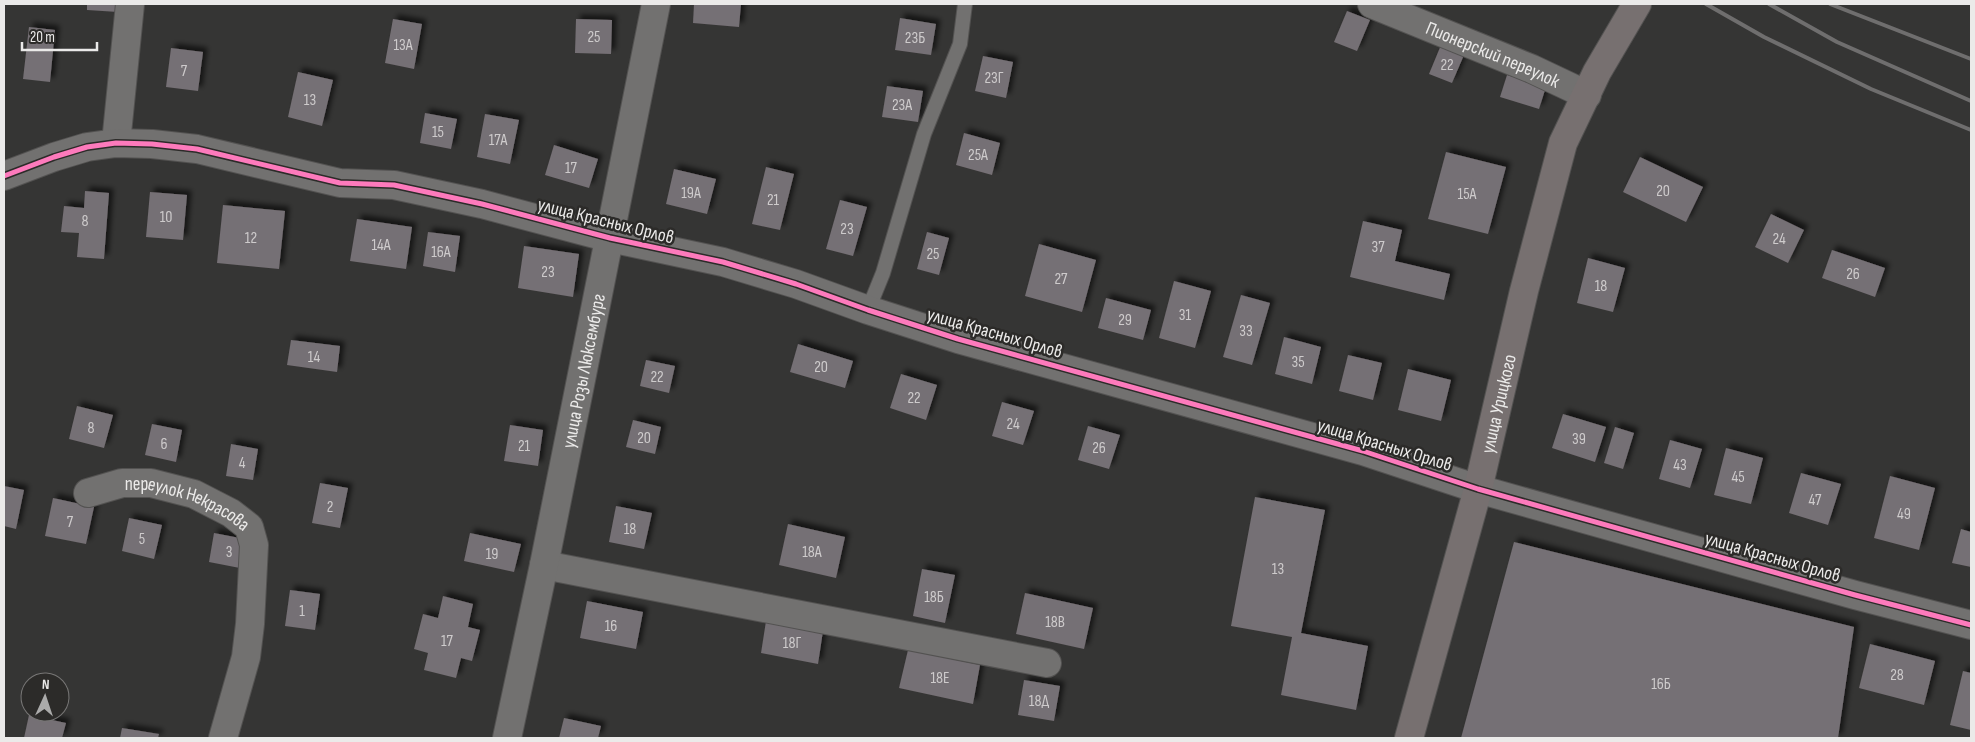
<svg xmlns="http://www.w3.org/2000/svg" width="1975" height="742" font-family="'Sofia Sans Condensed',sans-serif">
	<defs>
		<filter id="shadow"><feDropShadow dx="4.5" dy="-4.5" stdDeviation="2.5" flood-color="#0009"/></filter>
	</defs>
	<rect width="100%" height="100%" fill="#353534"/>
	<g fill="#756f74" filter="url(#shadow)">
		<path d="M87,4H119L118,12L87,10Z"/>
		<path d="M694,4H741L739,27L693,23Z"/>
		<path d="M1347,11L1370,20L1357,51L1334,42Z"/>
		<path d="M900,18L936,24L931,55L895,50Z"/>
		<path d="M393,19L422,24L414,69L385,63Z"/>
		<path d="M576,19L612,20L611,54L575,53Z"/>
		<path d="M29,27L55,30L50,82L23,79Z"/>
		<path d="M1441,45L1464,55L1452,83L1429,74Z"/>
		<path d="M171,48L203,52L198,91L166,87Z"/>
		<path d="M983,56L1013,62L1006,98L975,91Z"/>
		<path d="M298,72L333,80L322,126L288,117Z"/>
		<path d="M1507,75L1546,87L1539,109L1500,97Z"/>
		<path d="M887,86L923,91L918,122L882,117Z"/>
		<path d="M425,113L457,119L451,149L420,143Z"/>
		<path d="M485,114L519,120L510,164L477,157Z"/>
		<path d="M964,133L1000,143L992,175L956,165Z"/>
		<path d="M554,145L598,159L589,188L545,175Z"/>
		<path d="M1446,152L1506,167L1488,234L1428,219Z"/>
		<path d="M1640,157L1703,187L1686,222L1623,192Z"/>
		<path d="M766,167L794,174L780,230L752,224Z"/>
		<path d="M674,169L716,179L707,214L666,204Z"/>
		<path d="M85,191L109,193L104,259L77,257L79,233L61,232L64,206L84,208Z"/>
		<path d="M150,192L187,195L183,240L146,237Z"/>
		<path d="M840,200L867,207L853,256L826,249Z"/>
		<path d="M223,205L285,211L279,269L217,263Z"/>
		<path d="M1771,214L1804,230L1788,263L1755,247Z"/>
		<path d="M357,219L412,227L406,269L350,261Z"/>
		<path d="M1363,221L1402,230L1395,261L1450,274L1444,300L1350,277Z"/>
		<path d="M428,232L460,236L455,272L423,266Z"/>
		<path d="M927,232L949,238L939,275L917,269Z"/>
		<path d="M1039,244L1096,260L1082,312L1025,296Z"/>
		<path d="M524,246L579,254L573,297L518,288Z"/>
		<path d="M1832,250L1885,268L1875,297L1822,278Z"/>
		<path d="M1588,258L1625,268L1613,312L1577,303Z"/>
		<path d="M1174,281L1211,291L1195,348L1159,338Z"/>
		<path d="M1241,295L1270,303L1252,365L1223,357Z"/>
		<path d="M1106,298L1151,310L1143,340L1098,328Z"/>
		<path d="M1284,337L1321,347L1312,384L1275,374Z"/>
		<path d="M291,340L340,346L337,372L287,365Z"/>
		<path d="M798,344L853,361L845,388L790,372Z"/>
		<path d="M1348,355L1382,363L1373,400L1339,391Z"/>
		<path d="M646,360L675,366L669,393L640,386Z"/>
		<path d="M1408,369L1451,380L1441,421L1398,410Z"/>
		<path d="M901,374L937,385L926,420L890,408Z"/>
		<path d="M1002,402L1034,411L1023,445L992,436Z"/>
		<path d="M77,406L113,415L104,448L69,439Z"/>
		<path d="M1563,414L1606,427L1595,462L1552,448Z"/>
		<path d="M633,420L661,427L655,454L626,447Z"/>
		<path d="M152,424L182,430L176,462L145,455Z"/>
		<path d="M510,425L543,430L538,466L504,461Z"/>
		<path d="M1088,426L1120,435L1109,469L1078,460Z"/>
		<path d="M1615,427L1634,433L1623,469L1604,463Z"/>
		<path d="M1670,440L1702,449L1690,488L1659,479Z"/>
		<path d="M231,444L258,449L253,480L226,476Z"/>
		<path d="M1726,448L1763,458L1751,504L1714,495Z"/>
		<path d="M1801,473L1841,484L1828,525L1789,513Z"/>
		<path d="M1890,476L1935,488L1919,550L1874,538Z"/>
		<path d="M320,483L348,488L340,528L312,523Z"/>
		<path d="M4,486L24,490L16,529L4,526Z"/>
		<path d="M1255,497L1325,510L1301,633L1368,646L1356,710L1281,695L1292,637L1231,626Z"/>
		<path d="M53,498L94,507L86,544L45,536Z"/>
		<path d="M616,506L652,513L644,549L609,542Z"/>
		<path d="M129,518L162,525L154,559L122,551Z"/>
		<path d="M788,524L845,537L836,578L779,565Z"/>
		<path d="M1961,529L1971,532V567L1952,563Z"/>
		<path d="M214,533L250,540L245,569L209,562Z"/>
		<path d="M470,533L521,544L514,572L464,561Z"/>
		<path d="M1514,542L1854,627L1838,738H1461Z"/>
		<path d="M922,569L955,575L945,623L913,616Z"/>
		<path d="M290,590L320,594L315,630L285,626Z"/>
		<path d="M1025,593L1093,608L1084,649L1016,634Z"/>
		<path d="M443,596L473,604L468,627L480,630L472,661L461,658L456,678L424,670L428,653L414,649L423,614L438,618Z"/>
		<path d="M587,601L643,612L636,649L580,638Z"/>
		<path d="M766,621L823,631L818,664L761,653Z"/>
		<path d="M1870,644L1935,661L1924,705L1859,688Z"/>
		<path d="M908,650L980,665L973,704L899,688Z"/>
		<path d="M1963,671L1971,673V730L1950,725Z"/>
		<path d="M1024,680L1060,686L1054,721L1018,715Z"/>
		<path d="M29,715L66,723L62,738H24Z"/>
		<path d="M564,718L601,726L598,738H559Z"/>
		<path d="M122,728L159,734L158,738H120Z"/>
	</g>
	<g fill="none" stroke-linecap="round" stroke-linejoin="round">
		<g stroke="#535251" stroke-width="16">
			<path id="lane" d="M868,310L883,273L924,134L960,44L965,4"/>
		</g>
		<g stroke="#535251" stroke-width="30">
			<g id="street">
				<path id="s1" d="M1372,4L1532,69L1587,95"/>
				<path d="M116,143L130,4"/>
				<path d="M4,176L54,157L87,147L116,143L152,144L197,149L340,183L394,185L482,204L610,238L723,262L796,284L868,310L958,339L1363,451L1478,489L1855,595L1971,625"/>
				<path id="s2" d="M88,493L122,483H151L194,494L231,513L249,527L254,545L250,624L246,657L223,738"/>
				<path d="M544,565L1047,663"/>
				<path id="s3" d="M507,738L544,565L656,4"/>
			</g>
		</g>
		<g stroke="#535251" stroke-width="30">
			<g id="primary">
				<path id="s4" d="M1409,738L1478,489L1524,291L1563,143L1597,72L1637,4"/>
			</g>
		</g>
		<use href="#lane" stroke="#727170" stroke-width="14"/>
		<use href="#street" stroke="#727170" stroke-width="28"/>
		<use href="#primary" stroke="#777070" stroke-width="28"/>
		<g stroke="#6f6e6e" stroke-width="4">
			<path d="M1706,4L1764,37L1871,89L1971,130"/>
			<path d="M1769,4L1837,42L1971,101"/>
			<path d="M1830,4L1971,59"/>
		</g>
		<g stroke="#2c2b29" stroke-width="8">
			<path id="cycleway" d="M4,176L54,157L87,147L116,143L152,144L197,149L340,183L394,185L482,204L610,238L723,262L796,284L868,310L958,339L1363,451L1478,489L1855,595L1971,625"/>
		</g>
		<use href="#cycleway" stroke="#fd7abc" stroke-width="5"/>
	</g>
	<g text-anchor="middle" stroke-width="5" stroke-linejoin="round" paint-order="stroke">
		<g font-size="16" fill="#cecbcc">
			<text x="594" y="42">25</text>
			<text x="915" y="43">23Б</text>
			<text x="403" y="50">13А</text>
			<text x="1447" y="70">22</text>
			<text x="184" y="76">7</text>
			<text x="994" y="83">23Г</text>
			<text x="310" y="105">13</text>
			<text x="902" y="110">23А</text>
			<text x="438" y="137">15</text>
			<text x="498" y="145">17А</text>
			<text x="978" y="160">25А</text>
			<text x="571" y="173">17</text>
			<text x="1663" y="196">20</text>
			<text x="691" y="198">19А</text>
			<text x="1467" y="199">15А</text>
			<text x="773" y="205">21</text>
			<text x="166" y="222">10</text>
			<text x="85" y="226">8</text>
			<text x="847" y="234">23</text>
			<text x="251" y="243">12</text>
			<text x="1779" y="244">24</text>
			<text x="381" y="250">14А</text>
			<text x="1378" y="252">37</text>
			<text x="441" y="257">16А</text>
			<text x="933" y="259">25</text>
			<text x="548" y="277">23</text>
			<text x="1853" y="279">26</text>
			<text x="1061" y="284">27</text>
			<text x="1601" y="291">18</text>
			<text x="1185" y="320">31</text>
			<text x="1125" y="325">29</text>
			<text x="1246" y="336">33</text>
			<text x="314" y="362">14</text>
			<text x="1298" y="367">35</text>
			<text x="821" y="372">20</text>
			<text x="657" y="382">22</text>
			<text x="914" y="403">22</text>
			<text x="1013" y="429">24</text>
			<text x="91" y="433">8</text>
			<text x="644" y="443">20</text>
			<text x="1579" y="444">39</text>
			<text x="164" y="449">6</text>
			<text x="524" y="451">21</text>
			<text x="1099" y="453">26</text>
			<text x="242" y="468">4</text>
			<text x="1680" y="470">43</text>
			<text x="1738" y="482">45</text>
			<text x="1815" y="505">47</text>
			<text x="330" y="512">2</text>
			<text x="1904" y="519">49</text>
			<text x="70" y="527">7</text>
			<text x="630" y="534">18</text>
			<text x="142" y="544">5</text>
			<text x="229" y="557">3</text>
			<text x="812" y="557">18А</text>
			<text x="492" y="559">19</text>
			<text x="1278" y="574">13</text>
			<text x="934" y="602">18Б</text>
			<text x="302" y="616">1</text>
			<text x="1055" y="627">18В</text>
			<text x="611" y="631">16</text>
			<text x="447" y="646">17</text>
			<text x="792" y="648">18Г</text>
			<text x="1897" y="680">28</text>
			<text x="940" y="683">18Е</text>
			<text x="1661" y="689">16Б</text>
			<text x="1039" y="706">18Д</text>
		</g>
		<g font-size="19" fill="#ebeae9" stroke="#2c2b29">
			<text dy="7" stroke="none"><textPath href="#s1" startOffset="131">Пионерский переулок</textPath></text>
			<text transform="translate(606 220) rotate(14)" y="7">улица Красных Орлов</text>
			<text transform="translate(995 332) rotate(16)" y="7">улица Красных Орлов</text>
			<text dy="7" stroke="none"><textPath href="#s3" startOffset="375">улица Розы Люксембург</textPath></text>
			<text dy="7" stroke="none"><textPath href="#s4" startOffset="346">улица Урицкого</textPath></text>
			<text transform="translate(1385 444) rotate(17)" y="7">улица Красных Орлов</text>
			<text dy="7" stroke="none"><textPath href="#s2" startOffset="105">переулок Некрасова</textPath></text>
			<text transform="translate(1773 556) rotate(16)" y="7">улица Красных Орлов</text>
		</g>
	</g>
	<rect width="1975" height="742" fill="none" stroke="#ebeae9" stroke-width="10"/>
	<g transform="translate(45 697) rotate(3)"><circle r="24" fill="#2c2b29" stroke="#787776"/>
	<path d="M0-4L9 19L0 12L-9 19Z" fill="#ababaa"/>
	<text y="-8" font-size="14" font-weight="bold" text-anchor="middle" fill="#ebeae9">N</text>
	</g>
	<path d="M22 42v8h75v-8" fill="none" stroke="#ebeae9" stroke-width="2.5"/>
	<text x="30" y="42" font-size="15" fill="#ebeae9" stroke="#2c2b29" stroke-width="4" paint-order="stroke">20 m</text>
</svg>
